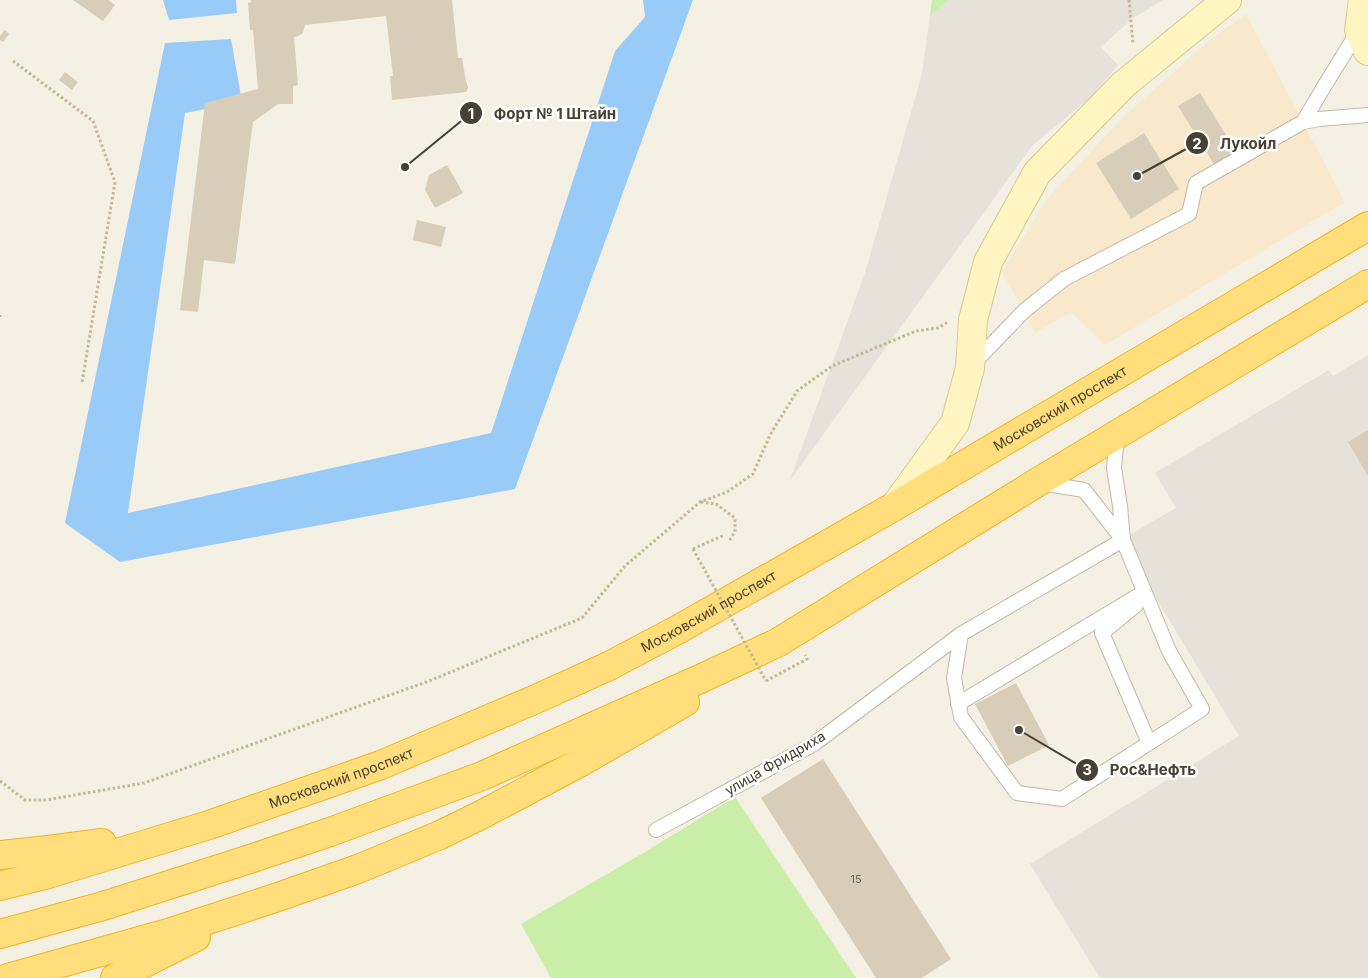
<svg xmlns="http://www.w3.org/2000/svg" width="1368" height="978" font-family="Inter,sans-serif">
	<rect width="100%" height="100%" fill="#f4f0e4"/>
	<path fill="#f9e9cc" d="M1246,14L1345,202L1105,345L1071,312L1035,333L1002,272L1046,200L1123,117L1213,37Z"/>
	<g fill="#e6e1d9">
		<path d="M949,0H1163L1133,18L1101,47L1118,65L1091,97L1032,146L790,480L865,273L922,74L930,15Z"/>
		<path d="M1368,355V978H1100L1030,864L1239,736L1121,540L1176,508L1155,473L1329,370L1333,376Z"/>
	</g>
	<g fill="#c9eea8">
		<path d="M932,0H949L930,15Z"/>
		<path d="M735,797L856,978H551L521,924L645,852Z"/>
	</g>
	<g fill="#99cbf9">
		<path d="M163,0H236L237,13L169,20Z"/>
		<path d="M643,0H693L515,489L120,562L65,523L165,43L231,39L242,102L185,113L128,513L491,433L615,51L645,17Z"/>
	</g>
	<g fill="#d7cdb8">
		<path d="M73,0H108L115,5L103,21Z"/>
		<path d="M251,0H452L458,58H462L466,81L468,88L466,92L392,100L390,76H393L386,16L305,25L303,33L298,36L294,37L298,85L293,86V104H278L253,122L235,264L204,260L198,312L180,310L205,103L258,89L253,30H250L248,3L251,2Z"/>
		<path d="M5,30L9,34L3,42L0,40V36Z"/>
		<path d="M65,72L78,82L72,90L59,80Z"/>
		<path d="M1200,93L1244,164L1222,177L1178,106Z"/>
		<path d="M1144,133L1179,189L1131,219L1096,163Z"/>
		<path d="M447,165L463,193L435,208L425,190L429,175Z"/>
		<path d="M417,220L446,227L441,247L413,240Z"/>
		<path d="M1368,430V476L1348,442Z"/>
		<path d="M1016,683L1049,745L1008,766L975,704Z"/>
		<path d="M823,759L951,959L922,978H876L761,798Z"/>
	</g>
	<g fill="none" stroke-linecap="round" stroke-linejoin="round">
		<g stroke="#c1b9a6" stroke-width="16">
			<g id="service">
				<path d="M1303,122L1325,85L1359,30"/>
				<path d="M972,365L1024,311L1064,279L1189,214L1196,183L1303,122L1319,119L1368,115"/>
				<path d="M1041,483L1084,490L1123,540L1120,506L1114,468L1117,435"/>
				<path d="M1136,605L1102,633L1149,743"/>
				<path d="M958,704L1144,592"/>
				<path d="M656,830L814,744L961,634L1123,540L1169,651L1202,709L1062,799L1017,793L961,717L954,678L961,634"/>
			</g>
		</g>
		<g stroke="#d9cb8e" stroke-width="30">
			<g id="secondary">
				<path d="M1363,0L1359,30L1368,51"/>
				<path d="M895,506L955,423L970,368L973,320L988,262L1037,173L1124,84L1227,0"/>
			</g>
		</g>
		<g stroke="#efb223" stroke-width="30">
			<g id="trunk">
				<path d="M0,855L48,850L102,843"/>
				<path id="s1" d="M0,886L45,875L209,825L381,765L536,699L609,666L679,629L895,506L1368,226"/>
				<path d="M0,934L103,906L250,859L330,832L482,776L700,679L777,643L1038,482L1368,284"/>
				<path d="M8,978L168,933L275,898L358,869L440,835L481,815L581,762L685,702"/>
				<path d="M115,978L196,937"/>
			</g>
		</g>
		<g stroke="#c4b795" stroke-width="3" stroke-dasharray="2.5 2.5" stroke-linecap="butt">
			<path d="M1129,0L1133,44"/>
			<path d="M13,61L93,121L115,182L82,383"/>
			<path d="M0,315V317"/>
			<path d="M701,502L716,504L735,518V532L729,541"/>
			<path d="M693,549L725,535"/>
			<path d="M766,681L807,659L805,655"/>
			<path d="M0,781L25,800H46L144,783L429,681L582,618L625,566L700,502L727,492L753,474L770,435L797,391L832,366L916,331L938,328L948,322"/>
		</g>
		<use href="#service" stroke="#fff" stroke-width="14"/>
		<use href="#secondary" stroke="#fff5c3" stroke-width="28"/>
		<use href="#trunk" stroke="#ffde7b" stroke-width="28"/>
		<path stroke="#c4b795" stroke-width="3" stroke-dasharray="2.5 2.5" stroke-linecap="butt" d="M693,549L766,681"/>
	</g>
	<g text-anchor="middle" stroke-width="5" stroke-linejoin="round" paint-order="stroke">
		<g font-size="11" fill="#6b6454">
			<text x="856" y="883">15</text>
		</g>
		<g font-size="14" fill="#474133" stroke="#fff">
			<text dy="5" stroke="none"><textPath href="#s1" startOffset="1168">Московский проспект</textPath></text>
			<text dy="5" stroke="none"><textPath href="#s1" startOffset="762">Московский проспект</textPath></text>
			<text transform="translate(775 763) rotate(-30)" y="5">улица Фридриха</text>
			<text dy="5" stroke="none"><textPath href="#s1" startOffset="358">Московский проспект</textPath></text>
		</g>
	</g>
	<path fill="none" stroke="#474133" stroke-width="2" d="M405 167L471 113M1137 176L1197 143M1019 730L1087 770"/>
	<g fill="#474133" stroke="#fff" stroke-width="2">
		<circle cx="405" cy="167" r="5"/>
		<circle cx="1137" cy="176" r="5"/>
		<circle cx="1019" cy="730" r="5"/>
		<circle cx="471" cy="113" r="12"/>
		<circle cx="1197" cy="143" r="12"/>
		<circle cx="1087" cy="770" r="12"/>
	</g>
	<g font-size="15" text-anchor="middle" font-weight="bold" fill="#fff">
		<text x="471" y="119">1</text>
		<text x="1197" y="149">2</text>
		<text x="1087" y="775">3</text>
	</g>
	<g font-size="15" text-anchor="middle" font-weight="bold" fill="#474133" stroke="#fff" stroke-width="5" stroke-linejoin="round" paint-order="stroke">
		<text x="555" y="119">Форт № 1 Штайн</text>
		<text x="1248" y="149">Лукойл</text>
		<text x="1153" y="775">Рос&amp;Нефть</text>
	</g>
</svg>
